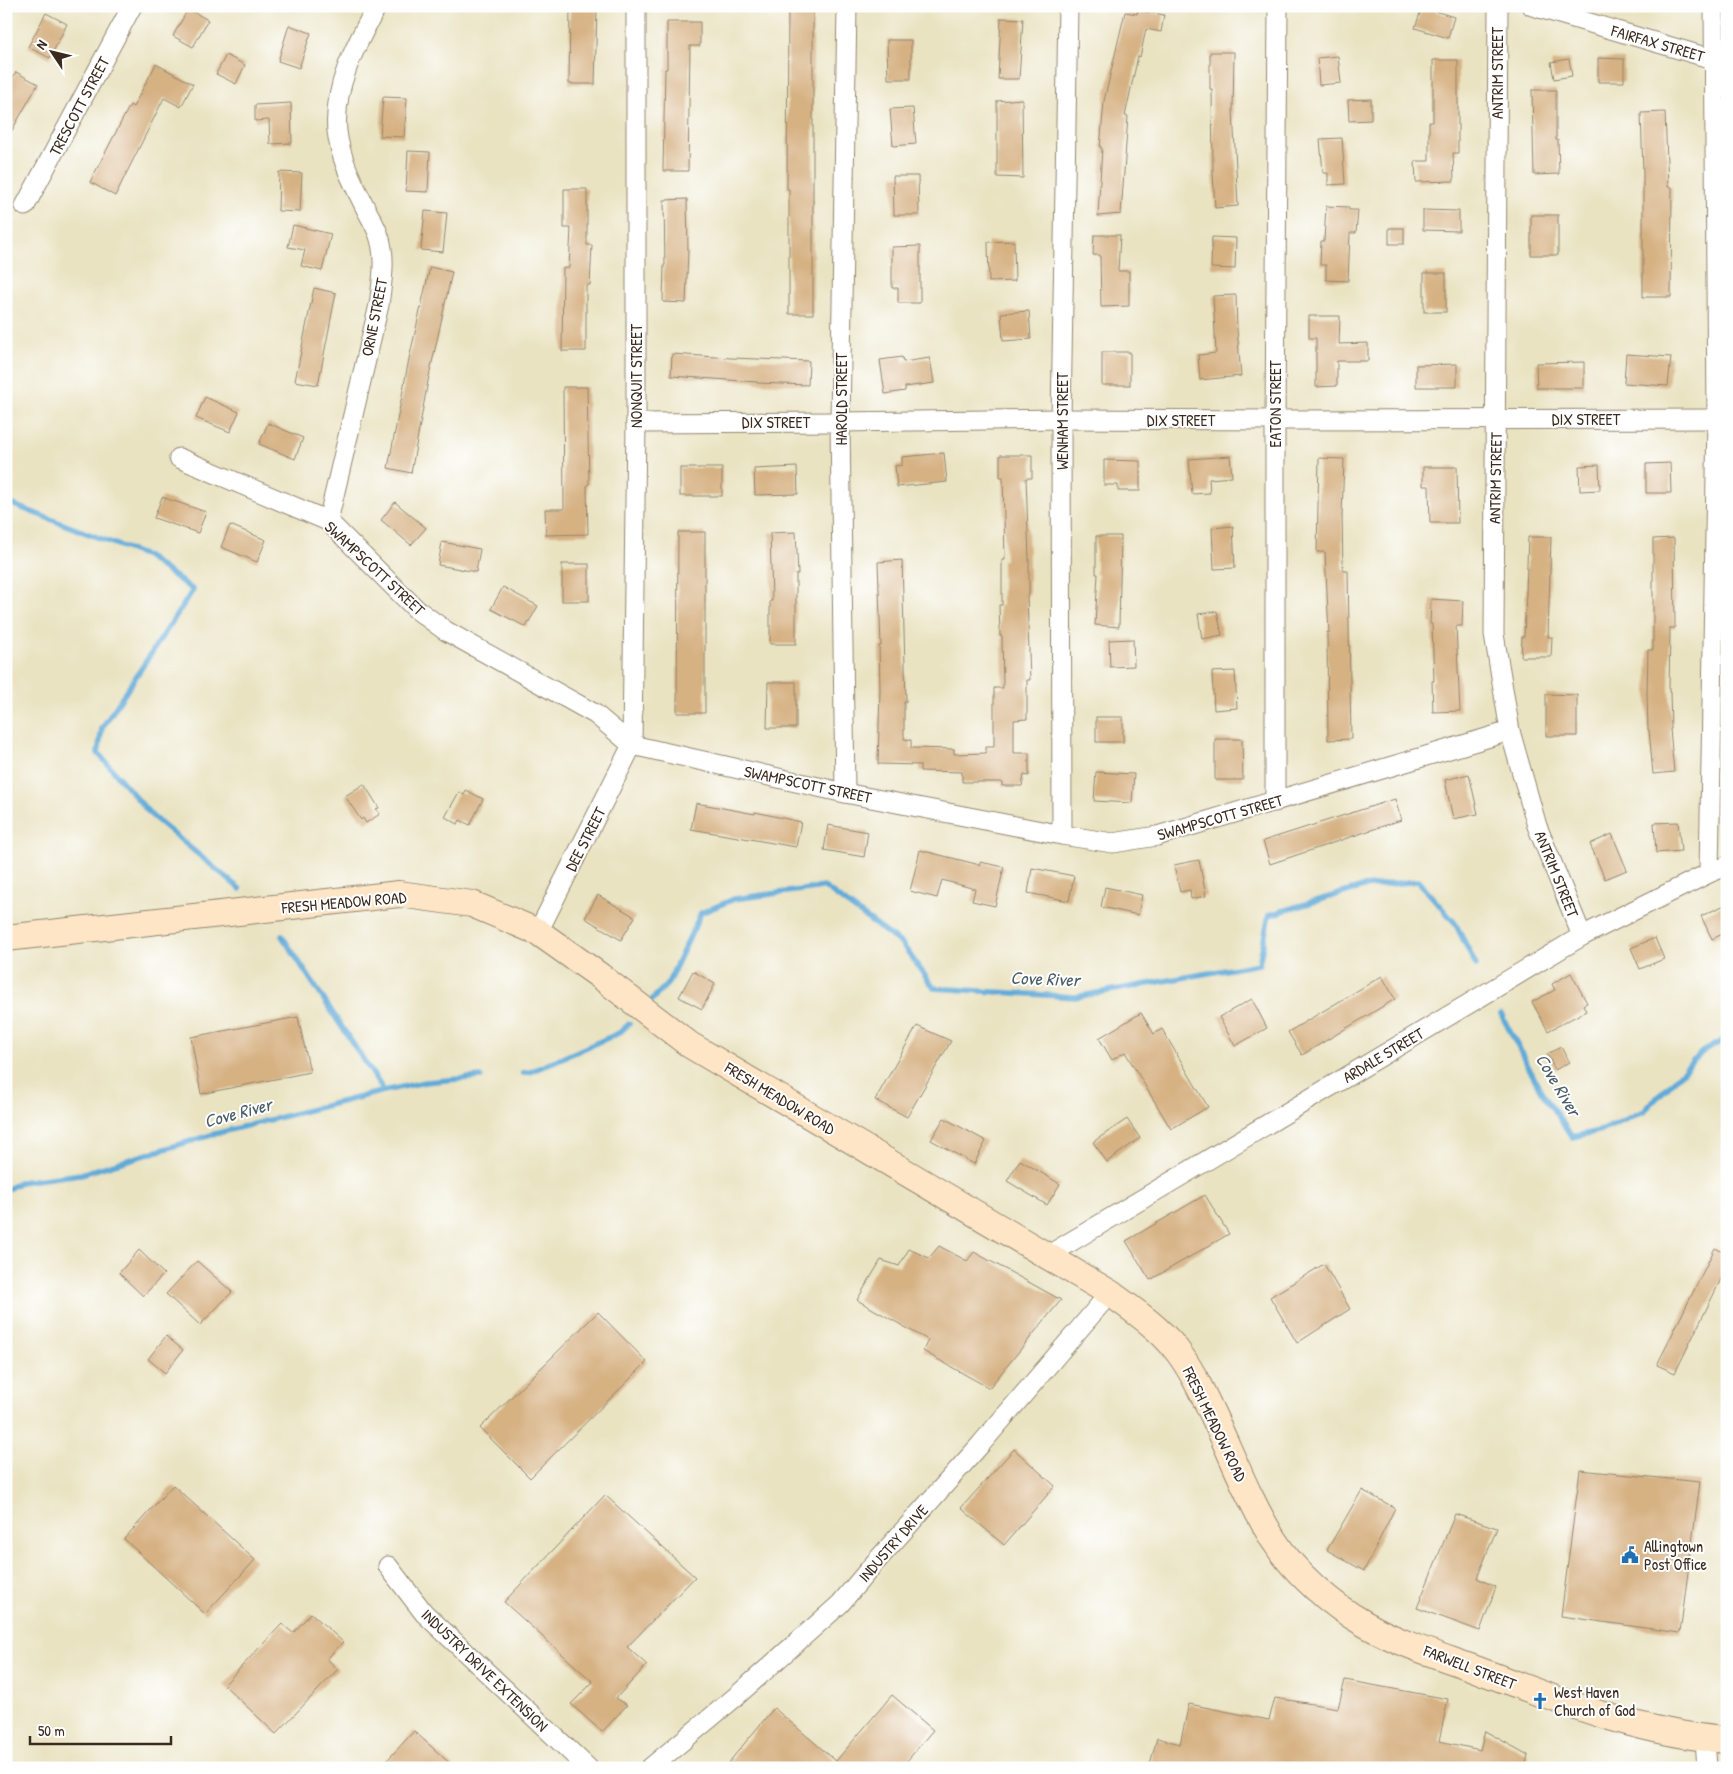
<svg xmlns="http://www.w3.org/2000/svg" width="1733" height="1774" font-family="'Patrick Hand',sans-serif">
	<rect width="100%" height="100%" fill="#fff"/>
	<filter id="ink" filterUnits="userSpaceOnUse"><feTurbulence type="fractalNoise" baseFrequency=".02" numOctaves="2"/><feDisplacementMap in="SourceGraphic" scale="10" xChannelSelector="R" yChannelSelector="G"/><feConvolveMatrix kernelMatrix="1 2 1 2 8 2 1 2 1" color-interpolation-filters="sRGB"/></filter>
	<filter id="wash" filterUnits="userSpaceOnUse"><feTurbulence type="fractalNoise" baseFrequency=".0096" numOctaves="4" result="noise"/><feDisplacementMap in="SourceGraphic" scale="20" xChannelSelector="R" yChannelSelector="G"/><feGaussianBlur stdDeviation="1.12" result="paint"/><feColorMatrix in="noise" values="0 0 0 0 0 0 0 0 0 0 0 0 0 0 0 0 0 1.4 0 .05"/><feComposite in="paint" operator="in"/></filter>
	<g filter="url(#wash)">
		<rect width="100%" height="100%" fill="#eae3c2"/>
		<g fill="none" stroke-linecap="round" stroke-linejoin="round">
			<g stroke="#60aad8" stroke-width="5.5">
				<path d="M6,502L146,556L193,590L102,728L98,753L152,816L240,889"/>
				<path d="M282,936L384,1091"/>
				<path d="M648,1004L668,983L701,913L734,899L824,887L902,944L934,988L1075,997L1259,964L1269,915L1363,887L1418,881L1455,923L1476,965"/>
				<path d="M1501,1014L1541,1091L1572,1137L1603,1130L1644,1111L1702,1052L1727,1038"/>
				<path d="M523,1073L530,1072L619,1033L629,1024"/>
				<path d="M6,1190L20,1182L81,1174L218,1133L384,1091L425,1082L481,1077"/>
			</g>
		</g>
		<g id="blocks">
			<g fill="#d6b182">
				<path d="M570,6H597L595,84H569Z"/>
				<path d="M788,6H813V314H789V189H787Z"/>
				<path d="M1422,7L1454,17L1448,38L1415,28Z"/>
				<path d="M188,9L208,20L193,47L173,36Z"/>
				<path d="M1138,10L1164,15L1161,32L1146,29L1140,57L1138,56L1125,116H1128L1121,214L1098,216L1102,148H1100L1104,101L1125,12L1137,14Z"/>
				<path d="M46,13L67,24L50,58L28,47Z"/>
				<path d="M1001,18L1023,19L1019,79H998Z"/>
				<path d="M667,22H700V46H690L688,171H663L665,69H667Z"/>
				<path d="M289,25L311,33L299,68L278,61Z"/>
				<path d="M887,40H911V79H888Z"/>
				<path d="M1210,52H1234L1233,111L1238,206L1215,208L1213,173L1212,89H1210Z"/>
				<path d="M226,55L245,65L236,84L216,74Z"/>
				<path d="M1338,56L1341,83L1319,85L1317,58Z"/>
				<path d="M1598,58L1624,59V82H1598Z"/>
				<path d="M1569,59L1572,76L1554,79L1551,62Z"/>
				<path d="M1433,60H1458V153H1453L1454,181L1416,182L1415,161H1429V122H1433Z"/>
				<path d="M156,64L193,84L181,107L164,98L115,196L90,182L130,105L133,107Z"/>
				<path d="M16,72L38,84L6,141V89Z"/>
				<path d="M1532,90H1556V140H1558L1559,174L1534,175Z"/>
				<path d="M383,97L407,98L404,137L380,136Z"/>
				<path d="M1022,99L1023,178L997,177V101Z"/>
				<path d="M1371,99V120L1349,121L1348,100Z"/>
				<path d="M291,103L292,143L270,144L269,120L255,121V105Z"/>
				<path d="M913,108L916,144L893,146L890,109Z"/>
				<path d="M1665,112L1668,187H1672L1671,297H1643V173L1641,113Z"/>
				<path d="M1342,138L1345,184L1328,185V173H1323L1320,139Z"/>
				<path d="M408,151L430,152L428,192L406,191Z"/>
				<path d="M279,172L302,173L300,212L278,211Z"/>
				<path d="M893,176H918L919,215H894Z"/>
				<path d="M564,189H587V245H592L590,285H586V351H562L563,268H569L571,228H564Z"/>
				<path d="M687,199L688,251L686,303L663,302L664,265H665L664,200Z"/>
				<path d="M1326,206L1349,207V210H1358L1356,233H1350L1348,281L1326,280V265H1320L1321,241H1324Z"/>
				<path d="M1423,210L1459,211V231L1423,230Z"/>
				<path d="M425,211L447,213L443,252L421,250Z"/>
				<rect x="1531" y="215" width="27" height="40"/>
				<path d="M293,225L331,234L322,271L301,266L305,250L288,247Z"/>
				<rect x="1389" y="228" width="15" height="16"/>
				<path d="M1094,235H1120L1118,271H1129V306L1101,307L1100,255H1093Z"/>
				<path d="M1212,237L1236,238L1235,269L1211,268Z"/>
				<path d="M1014,241L1015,281L989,282L988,242Z"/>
				<path d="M920,246V303H898V288H892V247Z"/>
				<path d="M430,267L452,272L428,381L411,473L388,468L409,359Z"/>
				<rect x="1424" y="273" width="22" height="39"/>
				<path d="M314,288L336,293L318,385L295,381Z"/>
				<path d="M1236,295L1237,329L1241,376L1200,380L1198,355L1216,353L1213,296Z"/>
				<path d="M1029,311L1031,339L1003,341L1001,313Z"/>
				<path d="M1309,316H1340L1339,344L1368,343V361H1337V386L1316,387V338H1309Z"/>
				<rect x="1102" y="352" width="28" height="33"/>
				<path d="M672,354L731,358L809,361L808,385L757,383V382L671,376Z"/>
				<path d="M1626,354L1671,357L1668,386L1624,383Z"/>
				<path d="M902,357L903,362L930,358L934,383L905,387V391L885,394L880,360Z"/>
				<path d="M1584,362V388H1537L1536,363Z"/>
				<path d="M1457,364V387H1416V365Z"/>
				<path d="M563,387H587L589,484L587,485L588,534L546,535L545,509H564Z"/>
				<path d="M205,397L239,412L230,432L196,418Z"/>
				<path d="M268,423L303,438L295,459L259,444Z"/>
				<path d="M944,453L947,482L897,487L895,466L902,465V457Z"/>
				<path d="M1000,455H1032V478H1026L1029,559V595H1027L1030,680H1027V719L1014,720V753H1029V776L1024,775L1022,786H1002V782H962V772L920,771V765L878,764L880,689L879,646H881L878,562L902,560L906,702H904V739L911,740V748L954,749V754L986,753V747H994V688H1003L1002,636H1000L999,605H1002V560H1005L1003,477H1000Z"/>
				<path d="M1230,456L1232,477L1209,479L1210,493L1192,494L1189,459Z"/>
				<path d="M1319,458L1344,459L1342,515L1343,571H1348L1351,739L1328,740L1327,632L1329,633L1325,552H1317Z"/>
				<path d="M1104,460L1140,461V491H1118V485H1104Z"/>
				<path d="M1670,463L1671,493H1646V464Z"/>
				<path d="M1599,465L1600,490L1580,491L1579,466Z"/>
				<path d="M797,467L798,494L755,495L754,469Z"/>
				<path d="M1423,467H1457L1458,523H1430L1429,486H1423Z"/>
				<rect x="680" y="468" width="42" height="28"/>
				<path d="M162,497L206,512L198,533L154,518Z"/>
				<path d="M395,502L426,528L411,545L381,520Z"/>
				<path d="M230,525L266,540L257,562L221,547Z"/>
				<path d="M1233,526L1235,568L1214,569L1212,528Z"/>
				<path d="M678,532H705V713H677Z"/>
				<path d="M796,532L798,574H796V644H770V601H772L770,533Z"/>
				<path d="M1096,536H1121L1119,627L1095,625L1098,574H1096Z"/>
				<path d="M1528,537H1551L1548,637H1552L1551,657H1521L1522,637H1524L1526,593Z"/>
				<path d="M1674,538L1675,628H1670L1669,692H1670L1671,729H1670L1674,772L1653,774L1649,730H1648L1647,693L1648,650H1653V539Z"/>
				<path d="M442,542L480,549L476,572L438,565Z"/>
				<rect x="562" y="564" width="27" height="37"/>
				<path d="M503,587L538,606L526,627L491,609Z"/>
				<path d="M1431,599L1463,601L1462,626H1456L1460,711L1433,712L1432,681H1434L1432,624H1430Z"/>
				<path d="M1217,611L1222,635L1202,639L1198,614Z"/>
				<path d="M1133,639L1134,666L1110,667L1109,640Z"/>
				<path d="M1235,671L1237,708L1214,710L1212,672Z"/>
				<path d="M768,682H796V728H767Z"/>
				<path d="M1546,694L1577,695V736H1546Z"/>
				<rect x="1096" y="717" width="27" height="25"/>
				<path d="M1215,739H1242L1243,780H1215Z"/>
				<path d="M1096,772L1134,774L1132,803L1094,801Z"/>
				<path d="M1469,774L1478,814L1453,819L1445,780Z"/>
				<path d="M364,784L379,808L376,809L380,814L366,823L363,818L361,820L345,796Z"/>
				<path d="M466,790L483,799L470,825L460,820L458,824L445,817L459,792L464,795Z"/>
				<path d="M1395,799L1401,820L1270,864L1263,841Z"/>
				<path d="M696,803L755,814V812L801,822L796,847L691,829Z"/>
				<path d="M1678,822L1681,851L1656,853L1654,823Z"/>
				<path d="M828,825L868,832L864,857L824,850Z"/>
				<path d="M1612,834L1627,870L1605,879L1590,844Z"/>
				<path d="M920,850L980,865V862L1004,867L995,906L972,901L975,889L942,880L937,898L910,891Z"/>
				<path d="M1199,860L1206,896L1191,899L1190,890L1180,892L1174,865Z"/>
				<path d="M1032,868L1074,876L1069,901L1028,893Z"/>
				<path d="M1105,887L1142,895L1138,915L1101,907Z"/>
				<path d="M598,895L635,917L621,940L585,918Z"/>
				<path d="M1727,904V932L1712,939L1701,916Z"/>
				<path d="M1655,938L1664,959L1640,969L1631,948Z"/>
				<path d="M693,971L715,984L702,1009L679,997Z"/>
				<path d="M1571,973L1587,1003L1583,1005L1586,1011L1548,1031L1532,1002L1555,990L1552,984Z"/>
				<path d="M1382,976L1395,999L1302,1055L1288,1032Z"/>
				<path d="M1252,999L1267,1028L1235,1046L1219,1017Z"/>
				<path d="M1141,1013L1154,1034L1162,1029L1208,1107L1171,1129L1125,1052L1112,1060L1099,1038Z"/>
				<path d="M298,1017L310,1072L201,1094L191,1037Z"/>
				<path d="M917,1026L951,1041L907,1117L875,1100Z"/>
				<path d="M1561,1047L1569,1062L1555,1070L1547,1054Z"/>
				<path d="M944,1118L986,1141L974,1164L931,1140Z"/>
				<path d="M1127,1119L1140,1138L1107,1162L1093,1142Z"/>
				<path d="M1020,1160L1060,1184L1047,1205L1007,1181Z"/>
				<path d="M1205,1195L1229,1234L1150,1280L1126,1241Z"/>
				<path d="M939,1246L967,1261L974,1252L1061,1300L989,1388L923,1351L928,1340L857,1300L881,1260L899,1266L909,1249L929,1258Z"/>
				<path d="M1715,1248L1727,1254V1267L1675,1373L1657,1365Z"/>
				<path d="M139,1250L164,1274L143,1296L119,1273Z"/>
				<path d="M197,1261L232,1292L200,1325L166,1294Z"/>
				<path d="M1324,1264L1350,1309L1297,1343L1270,1297Z"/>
				<path d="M598,1312L647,1362L530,1478L480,1428Z"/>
				<path d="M166,1336L183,1350L165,1373L148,1359Z"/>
				<path d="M1014,1449L1055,1486L1004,1545L961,1508Z"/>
				<path d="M1580,1470L1700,1482L1680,1633L1561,1616Z"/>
				<path d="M173,1485L255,1560L205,1614L124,1539Z"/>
				<path d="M1362,1490L1395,1508L1364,1571L1327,1550Z"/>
				<path d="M605,1495L695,1577L627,1647L647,1665L616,1698L627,1705L602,1732L571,1704L593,1682L504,1602Z"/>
				<path d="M1455,1514L1497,1528L1477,1578L1496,1587L1480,1631L1417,1608Z"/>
				<path d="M311,1613L343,1642L327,1659L338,1669L276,1734L224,1685L282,1624L293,1633Z"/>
				<path d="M1345,1680L1448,1699L1439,1741L1480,1750L1485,1731L1528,1755L1525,1768H1149L1157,1738L1180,1744L1189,1704L1269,1720L1275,1698L1338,1708Z"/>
				<path d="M892,1695L933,1730L901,1768H724L774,1708L836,1761Z"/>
				<path d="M414,1731L455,1768H380Z"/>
			</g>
		</g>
	</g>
	<g filter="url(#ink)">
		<use href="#blocks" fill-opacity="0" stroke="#928670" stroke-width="1"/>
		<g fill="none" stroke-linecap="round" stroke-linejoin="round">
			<g stroke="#928670" stroke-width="21">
				<g id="street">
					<path d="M1498,6L1494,634L1510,731L1537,826L1582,936"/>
					<path d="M1532,6L1726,63"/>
					<path d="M25,206L132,6"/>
					<path d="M636,423L840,422L1061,419L1275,420L1727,419"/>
					<path d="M179,458L328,521L416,609L446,631L595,714L632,745L845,793L1062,835L1113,843L1157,836L1510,731"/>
					<path d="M328,521L379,305C382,282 387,256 378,233C375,225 370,217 366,209C354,185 340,159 337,131C333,86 356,45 377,6"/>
					<path d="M845,793L840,422L847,6"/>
					<path d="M1275,802V420L1278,6"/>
					<path d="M1062,835L1061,419L1068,6"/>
					<path d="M1709,873L1717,419L1714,6"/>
					<path d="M538,932L632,745L636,423V6"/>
					<path d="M1047,1256L1582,936L1709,873L1727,866"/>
					<path d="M388,1566L424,1613L588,1768"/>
					<path d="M1705,1739L1707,1768"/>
					<path d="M650,1768L733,1699L840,1604L872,1566L981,1444L1110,1293"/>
				</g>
			</g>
			<g stroke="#928670" stroke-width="28">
				<path id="secondary" d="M6,938L399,894L472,904L538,932L600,976L690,1045L1110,1293C1133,1310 1157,1326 1175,1348C1191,1368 1202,1392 1213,1415C1232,1456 1249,1500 1273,1539C1294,1572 1331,1605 1365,1624C1400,1644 1440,1656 1478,1670C1558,1700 1640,1734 1727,1740"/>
			</g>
			<use href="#street" stroke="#fff" stroke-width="19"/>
			<use href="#secondary" stroke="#fde5c5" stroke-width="26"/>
		</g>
	</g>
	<defs>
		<g id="civic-bare" transform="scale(1.35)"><path d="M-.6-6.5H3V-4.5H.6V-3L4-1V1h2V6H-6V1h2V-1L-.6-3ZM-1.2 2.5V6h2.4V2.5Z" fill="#1f6fb2" stroke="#fff" stroke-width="2.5" paint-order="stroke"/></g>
		<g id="church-bare" transform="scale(1.35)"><path d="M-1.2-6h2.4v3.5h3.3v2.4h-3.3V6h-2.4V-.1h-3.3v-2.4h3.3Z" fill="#1f6fb2" stroke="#fff" stroke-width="2.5" paint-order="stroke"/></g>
	</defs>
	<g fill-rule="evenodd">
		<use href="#civic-bare" x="1630" y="1555"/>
		<use href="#church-bare" x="1540" y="1701"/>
	</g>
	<g text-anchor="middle" stroke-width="4" stroke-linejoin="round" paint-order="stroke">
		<g font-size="16" fill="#3b2a1e" stroke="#fff">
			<text transform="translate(1658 43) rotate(16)" y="6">FAIRFAX STREET</text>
			<text transform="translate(1497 73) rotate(-90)" y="6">ANTRIM STREET</text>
			<text transform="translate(79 106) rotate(-62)" y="6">TRESCOTT STREET</text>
			<text transform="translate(374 317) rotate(-79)" y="6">ORNE STREET</text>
			<text transform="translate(636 376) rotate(-90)" y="6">NONQUIT STREET</text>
			<text transform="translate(841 399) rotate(-90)" y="6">HAROLD STREET</text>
			<text transform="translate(1275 404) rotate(-90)" y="6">EATON STREET</text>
			<text x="1586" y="425">DIX STREET</text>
			<text x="1181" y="426">DIX STREET</text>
			<text transform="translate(1062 421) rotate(-90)" y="6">WENHAM STREET</text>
			<text x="776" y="428">DIX STREET</text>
			<text transform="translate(1495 478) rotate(-89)" y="6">ANTRIM STREET</text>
			<text transform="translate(375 568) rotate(43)" y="6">SWAMPSCOTT STREET</text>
			<text transform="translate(808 784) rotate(12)" y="6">SWAMPSCOTT STREET</text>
			<text transform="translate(1220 817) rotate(-16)" y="6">SWAMPSCOTT STREET</text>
			<text transform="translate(585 839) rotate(-63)" y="6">DEE STREET</text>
			<text transform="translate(1557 874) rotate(68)" y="6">ANTRIM STREET</text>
			<text transform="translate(344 902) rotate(-5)" y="6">FRESH MEADOW ROAD</text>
			<text transform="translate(1383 1055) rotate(-31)" y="6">ARDALE STREET</text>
			<text transform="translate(780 1098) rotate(31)" y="6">FRESH MEADOW ROAD</text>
			<text transform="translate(1215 1424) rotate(64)" y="6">FRESH MEADOW ROAD</text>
			<text transform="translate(893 1543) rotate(-49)" y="6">INDUSTRY DRIVE</text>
			<text transform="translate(1470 1667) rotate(21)" y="6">FARWELL STREET</text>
			<text transform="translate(485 1670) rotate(44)" y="6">INDUSTRY DRIVE EXTENSION</text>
		</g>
		<g font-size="16" fill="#3b2a1e" stroke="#fff" text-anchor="start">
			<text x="1644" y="1552">Allingtown<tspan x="1644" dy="18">Post Office</tspan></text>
			<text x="1554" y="1698">West Haven<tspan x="1554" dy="18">Church of God</tspan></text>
		</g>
		<g font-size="18" font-style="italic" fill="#4a5d68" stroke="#fff">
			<text transform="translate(1045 979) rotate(2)" y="6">Cove River</text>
			<text transform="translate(1558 1085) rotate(59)" y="6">Cove River</text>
			<text transform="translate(238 1113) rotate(-15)" y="6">Cove River</text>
		</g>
	</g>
	<rect width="1733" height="1774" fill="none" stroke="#fff" stroke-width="25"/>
	<g transform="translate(52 52) rotate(305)" stroke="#ffffff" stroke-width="4" paint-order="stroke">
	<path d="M0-4L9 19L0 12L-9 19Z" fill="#3b2a1e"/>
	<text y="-8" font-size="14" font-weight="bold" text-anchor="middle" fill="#3b2a1e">N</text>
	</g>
	<path d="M30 1736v8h141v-8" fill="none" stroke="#3b2a1e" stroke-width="2.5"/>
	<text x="38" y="1736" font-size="15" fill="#3b2a1e" stroke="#ffffff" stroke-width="4" paint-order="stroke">50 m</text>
</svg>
